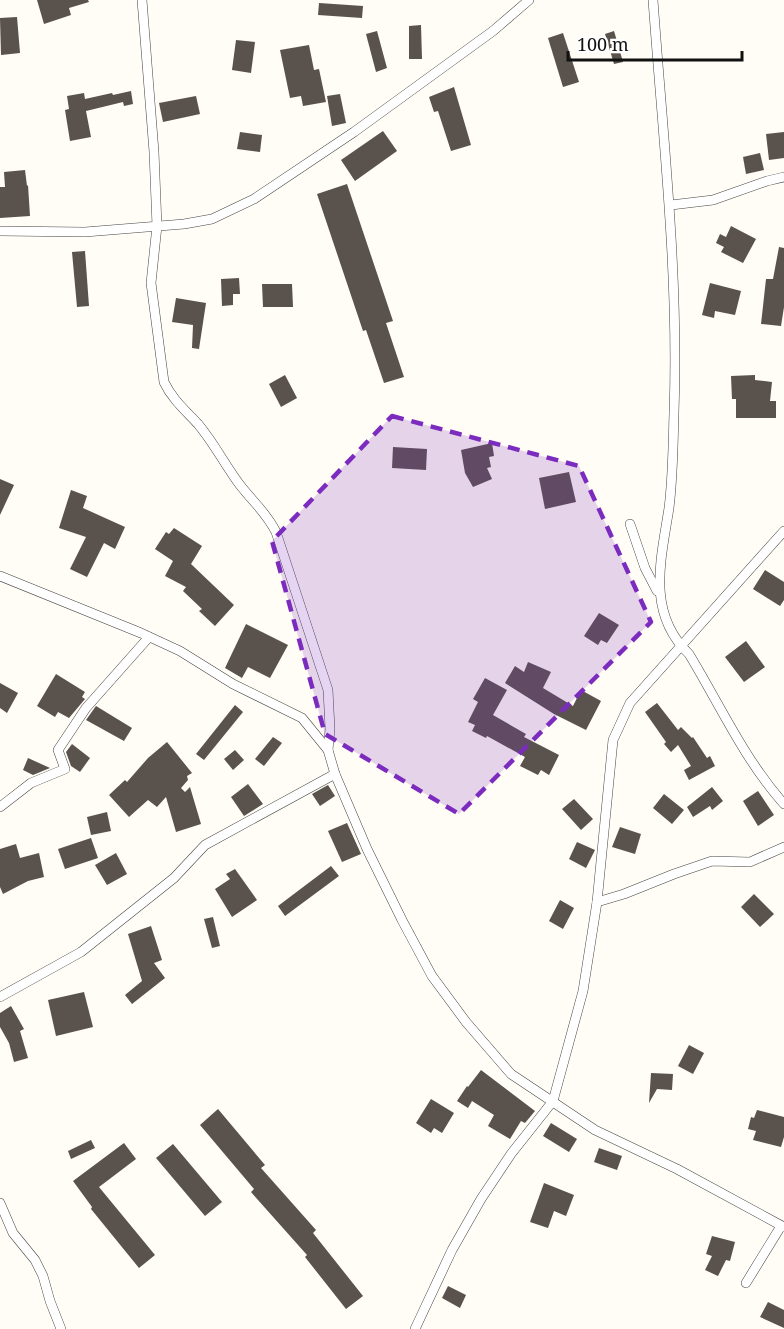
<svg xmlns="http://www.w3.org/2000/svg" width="784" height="1329" font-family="'Noto Serif',serif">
	<rect width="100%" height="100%" fill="#fffdf5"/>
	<g fill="#5a524d">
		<path d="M37,0H88L89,2L69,8L71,15L44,24Z"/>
		<path d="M319,3L363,6L362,18L318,15Z"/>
		<path d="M17,17L20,53L1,55L0,18Z"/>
		<path d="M421,25L422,59H409V26Z"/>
		<path d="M377,31L387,68L376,72L366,34Z"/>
		<path d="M614,31L623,62L614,64L605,34Z"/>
		<path d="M563,33L579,82L563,87L548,38Z"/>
		<path d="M236,40L255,42L251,73L232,70Z"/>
		<path d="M309,45L314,70L319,69L326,102L303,106L301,96L290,98L280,50Z"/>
		<path d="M454,87L471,145L451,151L438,111L434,112L429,97Z"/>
		<path d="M131,91L133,104L124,106L123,102L86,111L91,137L70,141L65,110L69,109L67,96L84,93L85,99L112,93L113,95Z"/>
		<path d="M340,94L346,123L332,126L327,96Z"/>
		<path d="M196,96L200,114L163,122L159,103Z"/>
		<path d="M383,131L397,151L355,181L341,160Z"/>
		<path d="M240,132L262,135L260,152L237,149Z"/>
		<path d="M784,132V158L769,160L766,134Z"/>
		<path d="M760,153L764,170L746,174L743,157Z"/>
		<path d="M25,170L27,186L28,185L30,216L0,218V187H5L4,172Z"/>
		<path d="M347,184L393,321L386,323L404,377L384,383L366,330L363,331L317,194Z"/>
		<path d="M731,226L756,239L743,263L721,252L724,247L716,243L720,234L726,237Z"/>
		<path d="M779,247L784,248V307L781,326L761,324L766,279H773Z"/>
		<path d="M85,251L89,306L77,307L72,252Z"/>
		<path d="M239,278L240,294H233V305L222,306L221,279Z"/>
		<path d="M710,283L741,291L735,315L715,311L714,318L702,315Z"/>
		<path d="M262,284H292L293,307H263Z"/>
		<path d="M176,298L206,303L199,349L192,348L193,325L172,322Z"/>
		<path d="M285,375L297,398L281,407L269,384Z"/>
		<path d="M755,375V380L772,382L770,401H776V418H736V399H732L731,376Z"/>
		<path d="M492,443L494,456L489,457L491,467L487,468L492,479L473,487L465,473L461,450Z"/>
		<path d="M393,447L427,449L426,470L392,468Z"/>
		<path d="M569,472L576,502L545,509L539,478Z"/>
		<path d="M0,479L14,485L0,515Z"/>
		<path d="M71,490L87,496L83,508L125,527L115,549L104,543L87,577L70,569L86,537L59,528Z"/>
		<path d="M174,528L202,546L191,564L234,605L215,626L199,611L202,609L183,591L186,587L165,576L173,561L155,549L166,532L169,534Z"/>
		<path d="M765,570L784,582V600L780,606L753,589Z"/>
		<path d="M599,613L619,625L607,643L601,640L598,645L584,636Z"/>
		<path d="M246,624L288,645L270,678L248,667L242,678L225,668Z"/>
		<path d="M746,641L765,667L744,682L725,657Z"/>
		<path d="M528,662L551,672L543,688L573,706L581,690L601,701L586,730L554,714L505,683L515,666L524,672Z"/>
		<path d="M56,674L85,692L82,697L85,699L69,718L58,712L55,717L37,706Z"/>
		<path d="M485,678L507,690L493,715L526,734L524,737L559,755L549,775L541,770L538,775L520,766L525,757L487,736L486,738L472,731L475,725L468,722L478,702L473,699Z"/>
		<path d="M0,683L18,693L7,713L0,708Z"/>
		<path d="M657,703L678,730L681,727L692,738L693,737L707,758L710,756L715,766L689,780L684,770L691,766L678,745L671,752L664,744L666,742L645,712Z"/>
		<path d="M235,705L243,712L204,760L196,754Z"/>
		<path d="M96,706L132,728L124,741L86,720Z"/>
		<path d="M273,737L282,743L264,766L255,759Z"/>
		<path d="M167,742L192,773L187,776L188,780L181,788L185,792L190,787L201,824L176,832L166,797L157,807L148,800L129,817L109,795L125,780L127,782L148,758Z"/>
		<path d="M72,744L90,758L80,772L71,766L66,752Z"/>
		<path d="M235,750L244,760L233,770L224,759Z"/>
		<path d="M28,758L50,768L33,775L23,770Z"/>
		<path d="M248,784L263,804L244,816L231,797Z"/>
		<path d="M328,785L335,796L320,806L312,794Z"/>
		<path d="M712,787L723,801L712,810L710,806L693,817L687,807Z"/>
		<path d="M758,791L774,815L758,826L743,801Z"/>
		<path d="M664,794L684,810L672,824L653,808Z"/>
		<path d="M574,799L593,819L581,830L562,809Z"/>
		<path d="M107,812L111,831L91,835L87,817Z"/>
		<path d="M347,823L361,854L342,862L328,831Z"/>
		<path d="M620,827L641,834L635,854L612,847Z"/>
		<path d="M91,838L98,858L65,869L58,849Z"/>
		<path d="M577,842L595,850L586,868L569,859Z"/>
		<path d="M16,844L20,858L39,853L44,877L28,881L3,894L0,887V849Z"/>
		<path d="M116,853L127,874L107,885L95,865Z"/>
		<path d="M331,866L339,876L285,916L278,906Z"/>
		<path d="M235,869L257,900L232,917L215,889L230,879L226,874Z"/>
		<path d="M754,894L774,914L760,927L741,907Z"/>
		<path d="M560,900L574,908L563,929L549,921Z"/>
		<path d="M213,917L220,946L212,948L204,919Z"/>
		<path d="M151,926L162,960L154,963L165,978L132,1004L125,995L142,981L128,934Z"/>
		<path d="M84,992L93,1027L56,1036L48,1000Z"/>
		<path d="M11,1006L24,1029L20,1031L28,1058L14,1062L9,1043L0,1027V1013Z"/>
		<path d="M689,1045L704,1053L693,1074L678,1066Z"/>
		<path d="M481,1070L535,1111L525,1123L521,1121L510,1139L488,1126L494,1115L472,1101L468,1108L457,1101L467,1086L468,1087Z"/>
		<path d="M651,1073L673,1074L672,1090L657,1089L649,1103Z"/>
		<path d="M431,1099L454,1113L442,1133L434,1128L431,1133L416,1123Z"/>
		<path d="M218,1109L265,1165L261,1168L316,1230L313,1233L363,1296L346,1309L305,1257L307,1255L251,1192L254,1189L200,1125Z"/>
		<path d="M757,1110L784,1117V1137L781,1147L753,1140L756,1131L748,1129L751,1117L754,1118Z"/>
		<path d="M551,1123L577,1139L569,1152L543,1136Z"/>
		<path d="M91,1140L95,1148L71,1159L68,1151Z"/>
		<path d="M124,1143L136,1159L99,1187L155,1255L139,1268L91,1209L92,1207L73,1181Z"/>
		<path d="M173,1144L222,1202L205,1216L156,1158Z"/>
		<path d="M599,1148L622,1156L617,1170L594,1162Z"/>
		<path d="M544,1183L574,1195L566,1216L554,1211L548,1228L530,1222Z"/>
		<path d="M712,1236L735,1242L730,1261L726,1260L718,1276L705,1270L712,1256L706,1254Z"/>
		<path d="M448,1286L466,1295L460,1308L442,1298Z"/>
		<path d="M768,1302L784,1310V1328L760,1317Z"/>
	</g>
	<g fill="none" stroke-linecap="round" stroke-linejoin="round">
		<g stroke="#444" stroke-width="10">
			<g id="street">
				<path d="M142,0L154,152L157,226L151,283L164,382C172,399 185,410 198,424C214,443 225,465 240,485C253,502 266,512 276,532L328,690L330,729L328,750"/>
				<path d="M653,0C663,138 679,275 674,413C673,445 673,476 669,508C661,560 646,613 689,654C720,705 744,759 784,804"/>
				<path d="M671,205L713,200L767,181L784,177"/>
				<path d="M0,231L85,232L184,224L212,219L254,199L354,132L493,31L529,0"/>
				<path d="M630,524L645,568L657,591"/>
				<path d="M0,576L141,633L180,651L233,684L302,718L328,750L335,774L367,849L402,920L432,976L466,1022L511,1074L595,1130L677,1169L784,1227"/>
				<path d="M0,807L31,783L65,769L58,750L86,708L149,637"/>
				<path d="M597,902L624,894L674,874L712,861L750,862L784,847"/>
				<path d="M0,997L81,952L174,878L205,845L335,774"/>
				<path d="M0,1203L13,1233L35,1260L43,1276L50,1301L61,1329"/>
				<path d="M746,1283L781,1226"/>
				<path d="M415,1329L452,1250L481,1199L511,1154L553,1101L583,991L597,902L613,740L630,703L784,531"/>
			</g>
		</g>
		<use href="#street" stroke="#fff" stroke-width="9"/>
	</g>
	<path fill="#7b2cbf" fill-opacity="0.2" stroke="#7b2cbf" stroke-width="4.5" stroke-dasharray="12 8" stroke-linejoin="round" d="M392,416L579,466L651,622L459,814L325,734L272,541Z"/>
	<path d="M568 51v9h174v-9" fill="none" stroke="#111111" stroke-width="3"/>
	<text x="577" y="51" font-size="18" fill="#111111" stroke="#ffffff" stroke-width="4.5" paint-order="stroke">100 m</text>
</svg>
